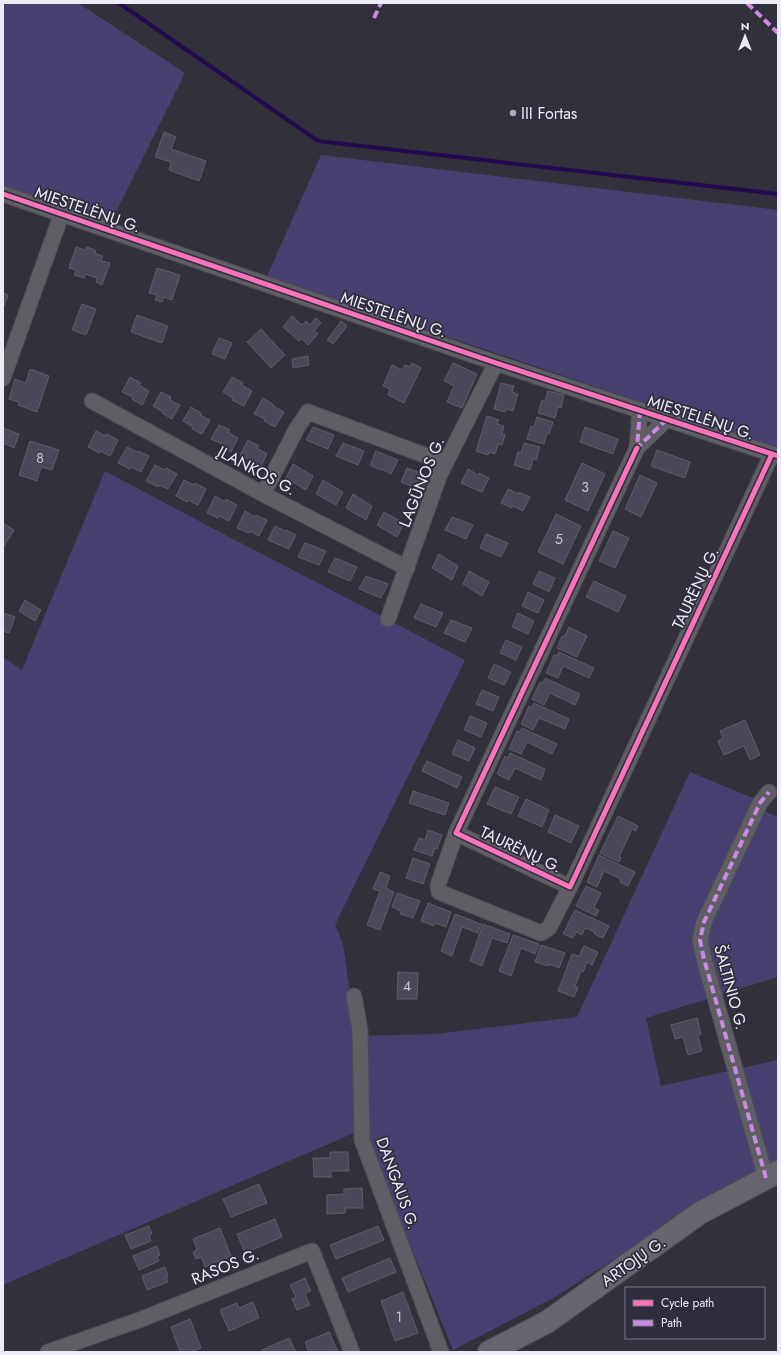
<svg xmlns="http://www.w3.org/2000/svg" width="781" height="1355" font-family="Jost,sans-serif">
	<rect width="100%" height="100%" fill="#32303a"/>
	<g fill="#494072">
		<path d="M3,3H78L185,73L111,222L3,186Z"/>
		<path d="M321,155L778,210V448L267,276Z"/>
		<path d="M105,471C224,535 345,597 465,660L335,925L343,944L356,1036L435,1034L577,1017L690,772L755,799L751,805L778,817V977L646,1018L661,1086L778,1060V1163L688,1212L555,1297L453,1350L363,1129L3,1285V657L22,670Z"/>
	</g>
	<g fill="none" stroke-linecap="round" stroke-linejoin="round">
		<path stroke="#230a50" stroke-width="4" d="M119,3L318,141L778,194"/>
	</g>
	<g fill="#4c485a" stroke="#5f5e66">
		<path d="M164,132L176,137L171,149L206,161L199,181L169,170L171,162L155,157Z"/>
		<path d="M76,247L85,250L87,247L95,250L96,254L103,256L101,261L110,263L102,285L96,282L97,278L85,274L84,278L74,275L76,270L69,268Z"/>
		<path d="M157,268L180,275L172,300L164,297L162,302L155,300L157,295L149,293Z"/>
		<path d="M3,293L8,295L3,309Z"/>
		<path d="M82,304L96,309L86,335L72,330Z"/>
		<path d="M137,315L168,326L162,343L131,332Z"/>
		<path d="M292,316L302,325L306,321L310,325L316,318L321,323L314,331L318,334L308,345L302,339L299,341L283,327Z"/>
		<path d="M341,321L347,326L333,344L327,340Z"/>
		<path d="M261,329L285,355L271,368L247,342Z"/>
		<path d="M219,338L232,343L225,359L212,354Z"/>
		<path d="M308,356L309,365L293,368L292,359Z"/>
		<path d="M412,363L421,368L404,403L388,395L390,389L383,386L392,365L402,370L405,365L410,367Z"/>
		<path d="M453,363L477,374L462,408L447,402L454,386L444,381Z"/>
		<path d="M30,369L49,376L37,412L18,405L19,402L9,399L15,379L26,383Z"/>
		<path d="M130,377L141,383L139,385L149,391L142,405L132,399L133,397L122,392Z"/>
		<path d="M232,377L243,383L242,385L252,391L244,406L232,400L233,398L223,392Z"/>
		<path d="M501,383L514,386L512,392L518,394L513,411L506,409L505,412L494,409Z"/>
		<path d="M548,391L564,395L561,408L558,407L555,418L538,413L542,400L545,401Z"/>
		<path d="M161,392L171,397L170,400L180,405L172,419L162,413L163,412L153,406Z"/>
		<path d="M263,398L274,405L273,406L284,412L275,427L264,421L265,419L254,414Z"/>
		<path d="M191,407L201,413L200,415L210,420L202,434L192,429L193,427L183,421Z"/>
		<path d="M487,416L499,420L497,424L504,426L502,434L505,435L502,445L498,444L495,454L489,452L488,455L476,451Z"/>
		<path d="M537,417L553,422L549,434L547,433L544,444L527,439L531,426L534,427Z"/>
		<path d="M219,425L230,430L228,432L238,438L231,452L221,446L222,444L211,439Z"/>
		<path d="M313,427L334,435L328,449L306,440Z"/>
		<path d="M585,427L618,439L613,454L580,442Z"/>
		<path d="M3,428L19,434L14,448L3,443Z"/>
		<path d="M96,431L106,436L107,434L118,440L110,456L100,451L99,453L88,447Z"/>
		<path d="M248,440L259,446L257,448L267,454L260,468L250,462L251,460L240,455Z"/>
		<path d="M30,441L59,450L52,470L41,467L37,481L19,475Z"/>
		<path d="M343,443L364,451L358,465L336,456Z"/>
		<path d="M524,443L540,447L536,460L533,459L530,470L514,465L518,452L521,453Z"/>
		<path d="M127,447L137,452L138,451L149,456L141,472L131,467L130,469L118,463Z"/>
		<path d="M657,450L690,462L685,478L651,466Z"/>
		<path d="M376,451L398,460L391,474L381,469L380,470L370,465Z"/>
		<path d="M582,463L605,474L588,511L565,500Z"/>
		<path d="M293,464L313,476L306,490L286,478Z"/>
		<path d="M155,465L165,470L166,468L177,474L168,489L159,485L158,487L146,481Z"/>
		<path d="M407,468L429,476L422,490L401,482Z"/>
		<path d="M468,469L478,475L479,473L489,478L482,492L461,483Z"/>
		<path d="M640,475L657,483L641,517L625,509Z"/>
		<path d="M184,480L194,485L195,483L206,489L198,505L188,500L187,502L176,496Z"/>
		<path d="M323,480L343,492L336,505L316,494Z"/>
		<path d="M508,489L519,494V492L530,497L523,511L513,506L512,508L501,503Z"/>
		<path d="M353,494L372,506L366,520L346,508Z"/>
		<path d="M215,496L225,502L226,499L237,505L229,521L219,516L218,518L207,513Z"/>
		<path d="M245,511L255,517L256,515L267,520L259,536L250,531L249,533L237,528Z"/>
		<path d="M384,512L404,523L397,537L377,525Z"/>
		<path d="M556,514L581,526L563,564L538,552Z"/>
		<path d="M452,517L473,525L466,539L445,530Z"/>
		<path d="M3,523L14,530L3,548Z"/>
		<path d="M275,526L285,531L286,530L296,535L289,549L268,540Z"/>
		<path d="M613,531L629,538L615,568L599,561Z"/>
		<path d="M486,534L508,543L501,557L480,548Z"/>
		<path d="M305,543L326,551L319,565L298,557Z"/>
		<path d="M439,554L458,566L452,580L432,568Z"/>
		<path d="M335,558L357,567L350,581L328,572Z"/>
		<path d="M469,571L489,582L482,596L463,584Z"/>
		<path d="M539,571L555,578L549,592L533,584Z"/>
		<path d="M366,576L388,584L381,598L359,589Z"/>
		<path d="M594,581L626,596L618,612L586,597Z"/>
		<path d="M528,592L544,600L538,613L522,606Z"/>
		<path d="M25,600L41,610L35,621L19,611Z"/>
		<path d="M421,604L443,613L436,627L414,618Z"/>
		<path d="M3,613L15,617L9,633L3,631Z"/>
		<path d="M518,613L534,621L528,634L512,627Z"/>
		<path d="M451,620L472,628L465,642L444,633Z"/>
		<path d="M569,627L587,636L577,657L557,648L562,636L564,637Z"/>
		<path d="M506,640L522,647L516,660L500,653Z"/>
		<path d="M559,652L594,668L589,678L563,666L558,678L546,673L554,655L557,656Z"/>
		<path d="M494,664L511,672L504,685L488,678Z"/>
		<path d="M545,678L580,694L575,705L550,693L544,705L532,699L540,682L543,683Z"/>
		<path d="M482,690L499,697L493,711L476,704Z"/>
		<path d="M534,703L569,719L565,729L539,718L533,730L521,724L529,706L532,708Z"/>
		<path d="M470,716L487,723L481,737L464,730Z"/>
		<path d="M745,720L760,755L750,760L744,746L724,755L718,741L723,738L720,731Z"/>
		<path d="M522,728L557,744L552,754L527,742L521,754L509,749L517,731L520,732Z"/>
		<path d="M458,740L475,748L469,761L452,754Z"/>
		<path d="M510,753L545,769L541,780L515,768L509,780L497,774L505,756L508,758Z"/>
		<path d="M427,761L462,777L457,788L422,771Z"/>
		<path d="M495,787L519,797L511,814L487,804Z"/>
		<path d="M413,791L449,803L445,815L409,803Z"/>
		<path d="M526,799L549,810L542,827L518,816Z"/>
		<path d="M555,815L579,826L571,843L548,832Z"/>
		<path d="M618,816L638,826L636,831L632,829L619,857L621,858L619,862L600,853Z"/>
		<path d="M428,830L442,835L437,849L435,848L432,856L414,850L419,838L425,840Z"/>
		<path d="M599,855L635,872L628,886L620,882L621,879L604,871L597,887L587,882Z"/>
		<path d="M413,858L430,864L423,884L406,878Z"/>
		<path d="M380,872L390,876L386,888L394,892L380,930L367,925L380,891L373,889Z"/>
		<path d="M586,886L601,893L594,908L599,910L596,916L576,906Z"/>
		<path d="M397,893L420,901L413,918L400,914L401,911L392,907Z"/>
		<path d="M428,903L451,912L446,927L435,923L434,926L421,921Z"/>
		<path d="M575,910L609,926L603,938L594,934L595,932L585,928L582,935L576,932L573,938L563,934Z"/>
		<path d="M455,914L481,924L478,933L462,927L452,956L441,951Z"/>
		<path d="M483,924L510,934L507,943L492,938L482,966L470,961Z"/>
		<path d="M513,935L539,944L535,954L521,948L511,976L499,971Z"/>
		<path d="M541,945L565,953L559,968L549,964L548,966L535,962Z"/>
		<path d="M584,946L598,952L592,965L587,962L583,972L581,971L575,986L578,988L574,997L558,991L572,954L579,956Z"/>
		<path d="M398,972L418,973L417,999H397Z"/>
		<path d="M697,1018L701,1034L698,1035L702,1051L688,1055L683,1037L675,1039L671,1025Z"/>
		<path d="M330,1152H348L349,1171H331V1177H314L313,1158H330Z"/>
		<path d="M259,1184L267,1203L231,1217L223,1199Z"/>
		<path d="M362,1188L363,1208H345V1213L327,1214V1195L344,1194V1189Z"/>
		<path d="M275,1219L282,1237L245,1253L237,1234Z"/>
		<path d="M149,1226L152,1234L149,1235L151,1241L131,1249L125,1235Z"/>
		<path d="M378,1226L384,1240L336,1259L330,1245Z"/>
		<path d="M220,1228L231,1256L205,1267L201,1257L196,1259L193,1252L197,1250L193,1239Z"/>
		<path d="M157,1246L160,1255L157,1256L159,1261L139,1270L133,1256Z"/>
		<path d="M390,1258L396,1272L348,1292L342,1278Z"/>
		<path d="M165,1267L168,1276L166,1277L168,1282L147,1290L142,1276Z"/>
		<path d="M305,1278L311,1291L305,1294L310,1305L297,1310L292,1299L296,1297L290,1285Z"/>
		<path d="M403,1292L418,1333L395,1341L381,1301Z"/>
		<path d="M253,1302L259,1318L229,1331L220,1310L237,1303L239,1308Z"/>
		<path d="M190,1319L201,1348L191,1352H180L171,1327Z"/>
		<path d="M329,1332L338,1352H309L305,1342Z"/>
		<path d="M289,1338L296,1352H263L262,1350Z"/>
	</g>
	<g fill="none" stroke-linecap="round" stroke-linejoin="round">
		<g stroke="#4d4c54" stroke-width="17">
			<g id="street">
				<path d="M3,194L496,363L778,456"/>
				<path d="M3,378L62,213"/>
				<path d="M92,401L263,494L407,568"/>
				<path d="M640,410L637,448L667,419"/>
				<path d="M637,448L456,833L570,887L772,454"/>
				<path d="M263,494L297,428L308,412L446,463"/>
				<path d="M388,619L440,474L496,363"/>
				<path d="M456,833L438,885L439,892L541,933L549,928L570,887"/>
				<path d="M354,996L360,1030L362,1140L441,1352"/>
				<path d="M766,1178L704,959L700,940L704,922L760,803L769,792"/>
				<path d="M48,1352L142,1319L312,1251L352,1352"/>
			</g>
		</g>
		<g stroke="#4d4c54" stroke-width="24">
			<path id="secondary" d="M489,1352L547,1322L700,1213L778,1172"/>
		</g>
		<use href="#street" stroke="#5f5e64" stroke-width="15"/>
		<use href="#secondary" stroke="#66656e" stroke-width="22"/>
		<g stroke="#ca8be6" stroke-width="4" stroke-dasharray="8 4" stroke-linecap="butt">
			<path d="M747,3L778,33"/>
			<path d="M374,18L381,3"/>
			<path d="M640,410L637,448L667,419"/>
			<path d="M766,1178L704,959L700,940L704,922L760,803L769,792"/>
		</g>
		<g stroke="#2f2d3d" stroke-width="8">
			<g id="cycleway">
				<path d="M3,194L496,363L778,456"/>
				<path d="M637,448L456,833L570,887L772,454"/>
			</g>
		</g>
		<use href="#cycleway" stroke="#fb73b8" stroke-width="5"/>
	</g>
	<circle fill="#acaab4" stroke="#2f2d3d" stroke-width="1.5" cx="513" cy="113" r="4"/>
	<g text-anchor="middle" stroke-width="3.5" stroke-linejoin="round" paint-order="stroke">
		<g font-size="14" fill="#c5c3cf">
			<text x="40" y="463">8</text>
			<text x="585" y="492">3</text>
			<text x="559" y="544">5</text>
			<text x="407" y="991">4</text>
			<text x="399" y="1322">1</text>
		</g>
		<g font-size="16" fill="#edecf6" stroke="#2f2d3d" text-anchor="start">
			<text x="521" y="119">III Fortas</text>
		</g>
		<g font-size="16" fill="#edecf6" stroke="#2f2d3d">
			<text transform="translate(88 209) rotate(19)" y="6">MIESTELĖNŲ G.</text>
			<text transform="translate(394 314) rotate(19)" y="6">MIESTELĖNŲ G.</text>
			<text transform="translate(701 417) rotate(18)" y="6">MIESTELĖNŲ G.</text>
			<text transform="translate(257 470) rotate(28)" y="6">ĮLANKOS G.</text>
			<text transform="translate(421 482) rotate(-68)" y="6">LAGŪNOS G.</text>
			<text transform="translate(695 588) rotate(-65)" y="6">TAURĖNŲ G.</text>
			<text transform="translate(521 849) rotate(25)" y="6">TAURĖNŲ G.</text>
			<text transform="translate(731 987) rotate(75)" y="6">ŠALTINIO G.</text>
			<text transform="translate(398 1183) rotate(70)" y="6">DANGAUS G.</text>
			<text transform="translate(633 1261) rotate(-35)" y="6">ARTOJŲ G.</text>
			<text transform="translate(225 1266) rotate(-22)" y="6">RASOS G.</text>
		</g>
	</g>
	<rect width="781" height="1355" fill="none" stroke="#edecf6" stroke-width="8"/>
	<rect x="625" y="1287" width="140" height="52" fill="#2f2d3d" stroke="#7b7987"/>
	<rect x="633" y="1300" width="20" height="6" fill="#fb73b8" stroke="#7b7987"/>
	<text x="661" y="1307" font-size="12" fill="#edecf6">Cycle path</text>
	<rect x="633" y="1320" width="20" height="6" fill="#ca8be6" stroke="#7b7987"/>
	<text x="661" y="1327" font-size="12" fill="#edecf6">Path</text>
	<g transform="translate(745 36)" stroke="#2f2d3d" stroke-width="3" paint-order="stroke">
	<path d="M0-3L7 15L0 10L-7 15Z" fill="#edecf6"/>
	<text y="-6" font-size="11" font-weight="bold" text-anchor="middle" fill="#edecf6">N</text>
	</g>
</svg>
